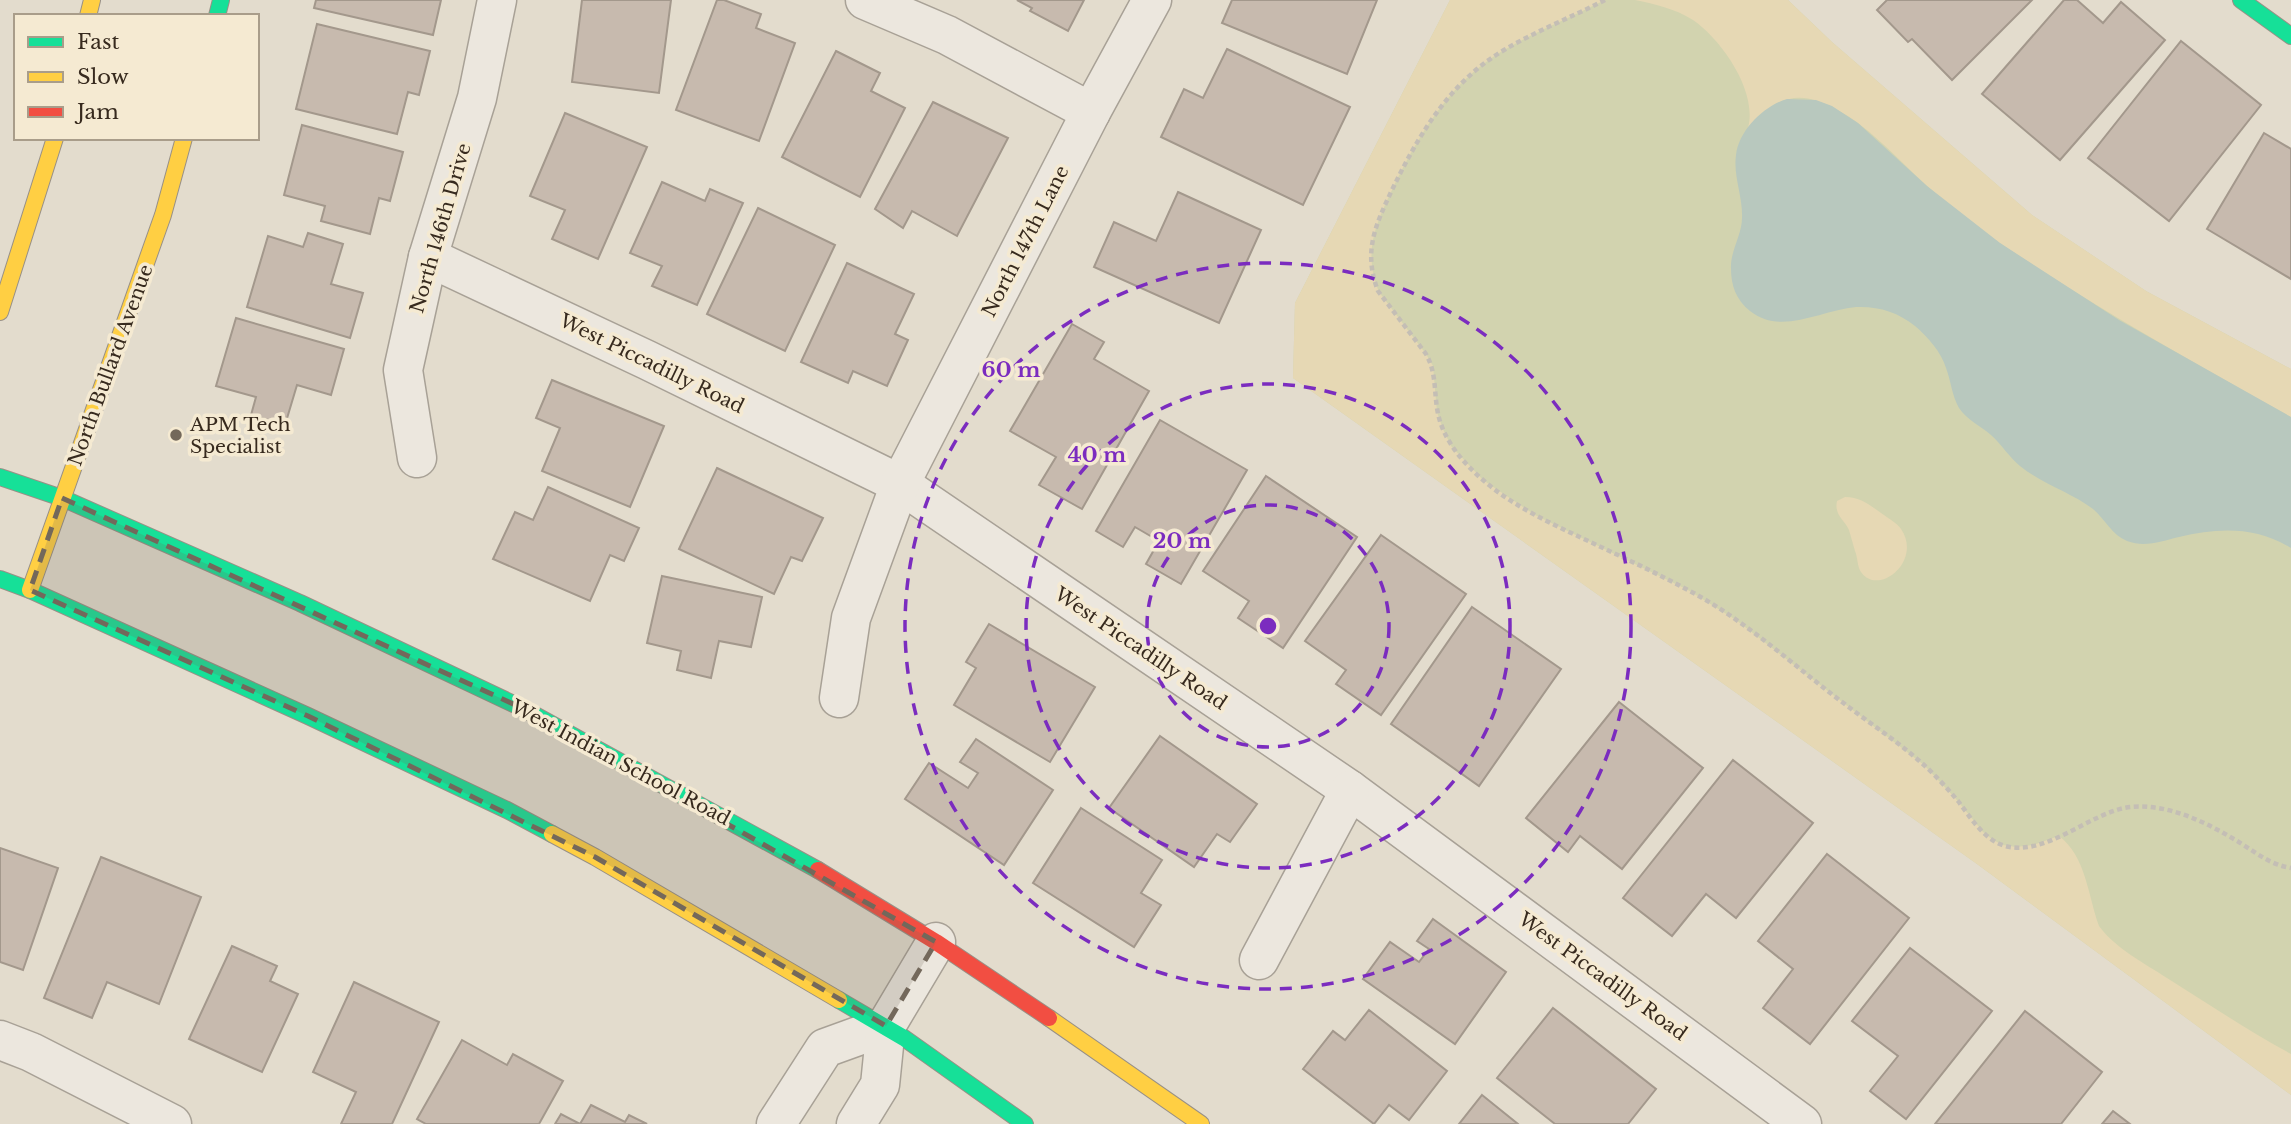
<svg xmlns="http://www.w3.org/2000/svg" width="2291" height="1124" font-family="'Libre Baskerville',serif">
	<rect width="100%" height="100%" fill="#e3dccd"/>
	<path fill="#d2d3af" d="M1450,0H1788L1832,42L2032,215L2146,291L2291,369V1095L1977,864L1293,378L1295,303Z"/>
	<g fill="#e6d8b4">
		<path d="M1450,0H1605C1572,17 1536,31 1504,50C1450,82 1419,134 1392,190C1375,226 1363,252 1379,292L1426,354L1433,366L1437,412L1443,429L1451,446L1483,480L1535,515L1688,590L1736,620L1924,765L1956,799L1983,832L1993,840L2003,845L2016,847L2033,845L2059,836C2086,856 2088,896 2099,926C2115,948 2144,963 2167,978C2208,1004 2249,1031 2291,1054V1095L1977,864L1293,378L1295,303Z"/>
		<path d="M1635,0H1788L1832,42L2032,215L2146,291L2291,369V417C2192,362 2094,307 2000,243C1974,226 1949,206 1925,184C1892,154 1861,116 1817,101C1788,90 1766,108 1748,128C1758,92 1722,40 1693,20C1676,9 1655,4 1635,0Z"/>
		<path d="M1845,497C1861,497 1871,506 1884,515C1889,519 1897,523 1901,529C1923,561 1878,597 1861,572C1857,566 1858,558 1855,551C1853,544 1851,537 1849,530C1844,519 1834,515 1837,501Z"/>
	</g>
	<path fill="#b8c8be" d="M1787,99L1816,100L1832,106L1858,123L1927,186L2000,243L2119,320L2291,417V548C2255,526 2218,528 2179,537C2162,541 2145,548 2127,541C2112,535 2105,519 2093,509C2070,492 2042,484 2020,466C2009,457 2002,445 1991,435C1981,426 1967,420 1959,408C1952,396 1951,381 1946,368C1941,352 1928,337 1915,326C1898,312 1878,306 1856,307C1821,310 1781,336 1750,311C1736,300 1731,285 1731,269C1730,251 1742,235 1742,218C1743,197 1733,176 1736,155C1739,130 1764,106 1787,99Z"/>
	<g fill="#c7baae" stroke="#a3988c" stroke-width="2">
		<path d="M316,0H441L433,35L314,8Z"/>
		<path d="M582,0H671L659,93L572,82Z"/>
		<path d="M717,0H724L761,14L756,28L795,43L759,141L676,110Z"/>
		<path d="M1017,0H1084L1068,31L1030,11L1032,8Z"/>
		<path d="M1232,0H1377L1347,74L1222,23Z"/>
		<path d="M1887,0H2032L1952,80L1912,39L1908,42L1877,10Z"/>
		<path d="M2064,0H2077L2103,23L2121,2L2165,40L2060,160L1982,94Z"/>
		<path d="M317,24L430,51L419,95L408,92L397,134L296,109Z"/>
		<path d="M2181,41L2261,105L2169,221L2088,158Z"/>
		<path d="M1227,49L1350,107L1303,205L1161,137L1184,89L1203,98Z"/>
		<path d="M836,51L880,73L871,91L905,108L860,197L782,157Z"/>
		<path d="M933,102L1008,138L957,236L912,211L903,228L875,209Z"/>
		<path d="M565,113L647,147L598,259L552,239L565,210L530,196Z"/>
		<path d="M302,125L403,152L390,201L379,198L370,234L321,221L325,206L284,195Z"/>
		<path d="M2264,133L2291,149V279L2207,229Z"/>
		<path d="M662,182L705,201L710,189L743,203L697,305L652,286L662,266L630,253Z"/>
		<path d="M1178,192L1261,230L1219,323L1094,267L1114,222L1156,241Z"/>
		<path d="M758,208L835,245L785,351L707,314Z"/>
		<path d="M308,233L343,244L331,284L363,293L350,338L247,307L268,236L303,247Z"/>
		<path d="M847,263L914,294L895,334L908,340L887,386L853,371L848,383L801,362Z"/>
		<path d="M236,318L344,349L331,395L297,385L285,425L251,415L256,397L216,386Z"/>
		<path d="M1072,324L1104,342L1094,359L1149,391L1082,509L1039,485L1056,457L1010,431Z"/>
		<path d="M552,380L664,426L630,507L542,471L560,428L536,418Z"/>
		<path d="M1160,420L1247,470L1181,584L1146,564L1159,541L1135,527L1123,547L1096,531Z"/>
		<path d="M717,468L823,518L802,561L791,557L774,594L679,549Z"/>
		<path d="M1266,476L1357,537L1283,648L1238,618L1249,601L1203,571Z"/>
		<path d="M548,487L639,528L624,561L610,555L590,601L493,559L515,512L533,520Z"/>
		<path d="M1381,535L1466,594L1381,715L1336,684L1346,670L1305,641Z"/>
		<path d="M662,576L762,597L751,647L719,641L711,678L677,670L681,651L647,643Z"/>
		<path d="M1472,607L1561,669L1479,786L1391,724Z"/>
		<path d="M989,624L1095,687L1050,762L954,705L976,668L966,662Z"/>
		<path d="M1619,702L1703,768L1622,869L1580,836L1568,852L1526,818Z"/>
		<path d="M1160,736L1257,804L1230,842L1217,834L1194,867L1109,808Z"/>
		<path d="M976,739L1053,790L1004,865L905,799L929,763L968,788L978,773L960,762Z"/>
		<path d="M1733,760L1813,823L1736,918L1706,894L1672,936L1623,898Z"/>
		<path d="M1081,808L1162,860L1141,893L1161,905L1134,947L1033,883Z"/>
		<path d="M0,848L58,868L23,970L0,962Z"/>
		<path d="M1827,854L1909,918L1810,1044L1763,1008L1793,969L1758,941Z"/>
		<path d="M101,857L201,897L159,1004L107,982L92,1018L44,998Z"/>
		<path d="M1433,919L1506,972L1455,1044L1363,979L1390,942L1419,962L1429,949L1417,941Z"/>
		<path d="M232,946L277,966L270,981L298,994L262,1072L189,1039Z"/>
		<path d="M1910,948L1992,1011L1906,1119L1870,1091L1898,1056L1852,1021Z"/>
		<path d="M354,982L439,1022L392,1124H341L356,1092L313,1072Z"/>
		<path d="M1553,1008L1656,1089L1628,1124H1555L1497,1078Z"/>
		<path d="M1369,1010L1447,1071L1409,1120L1389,1105L1374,1124L1303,1069L1333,1031L1345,1040Z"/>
		<path d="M2025,1011L2102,1072L2061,1124H1935Z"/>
		<path d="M462,1040L507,1065L513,1054L563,1081L539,1124H426L417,1119Z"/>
		<path d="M1482,1095L1518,1124H1459Z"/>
		<path d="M591,1105L625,1122L629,1115L647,1124H555L561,1114L580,1124Z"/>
		<path d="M2113,1111L2130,1124H2102Z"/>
	</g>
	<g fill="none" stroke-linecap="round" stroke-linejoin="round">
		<g stroke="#a8a196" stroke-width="41">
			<g id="street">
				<path d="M865,0L947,35L1091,112"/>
				<path d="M428,257L647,360L900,484L1350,790L1802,1124"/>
				<path d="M417,458L403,370L428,257L477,98L497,0"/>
				<path d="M839,698L851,618L900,484L1091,112L1152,0"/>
				<path d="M1259,960L1350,790"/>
				<path d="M0,1040L31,1052L172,1124"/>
				<path d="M776,1124L825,1048L886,1026"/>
				<path d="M856,1124L880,1085L886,1026L936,942"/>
			</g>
		</g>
		<g stroke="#989086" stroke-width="18">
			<g id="fast">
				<path d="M2241,0L2291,36"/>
				<path d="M217,16L221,0"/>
				<path d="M0,477L62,498L300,603L522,708L818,870"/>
				<path d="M0,579L30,590L308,716L507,810L552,834"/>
				<path d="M839,1000L904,1038L1025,1124"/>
			</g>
		</g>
		<g stroke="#989086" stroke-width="18">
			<g id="slow">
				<path d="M88,16L92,0"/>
				<path d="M0,312L55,138"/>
				<path d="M30,590L163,215L184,138"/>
				<path d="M552,834L595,857L839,1000"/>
				<path d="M1049,1018L1201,1124"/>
			</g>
		</g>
		<g stroke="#989086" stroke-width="18">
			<path id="jam" d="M818,870L936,942L1049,1018"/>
		</g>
		<path stroke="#c4beb5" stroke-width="4.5" stroke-dasharray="5 3.5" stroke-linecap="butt" d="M1605,0C1572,17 1536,31 1504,50C1450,82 1419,134 1392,190C1375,226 1363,252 1378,291L1426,354C1436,372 1434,388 1437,408C1441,437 1461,461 1483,480C1508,502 1538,517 1567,531C1607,550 1647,568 1686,589C1746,620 1796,668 1850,708C1875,727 1901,744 1924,765C1936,776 1948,789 1958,801C1971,818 1984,840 2005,846C2047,857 2090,812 2130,807C2169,803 2210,824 2242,844C2259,855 2272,865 2291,868"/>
		<use href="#street" stroke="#ece7de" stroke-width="38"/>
		<use href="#fast" stroke="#16e098" stroke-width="16"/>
		<use href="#slow" stroke="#ffcf43" stroke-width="16"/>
		<use href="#jam" stroke="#f24e42" stroke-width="16"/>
	</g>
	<path fill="#73685b" fill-opacity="0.2" stroke="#73685b" stroke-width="5" stroke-dasharray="14 9" stroke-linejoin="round" d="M62,498L522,708L936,942L886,1026L595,857L308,716L30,590Z"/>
	<g fill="none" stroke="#7b2cbf" stroke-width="3.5" stroke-dasharray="12 9">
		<circle cx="1268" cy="626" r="121"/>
		<circle cx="1268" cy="626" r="242"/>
		<circle cx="1268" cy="626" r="363"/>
	</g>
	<circle fill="#73685b" stroke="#f5ead2" stroke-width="2.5" cx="176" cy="435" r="7"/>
	<g text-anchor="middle" stroke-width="7" stroke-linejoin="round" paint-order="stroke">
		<g font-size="19" fill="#372a1e" stroke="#f5ead2">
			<text transform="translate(440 228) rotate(-74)" y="7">North 146th Drive</text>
			<text transform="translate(1025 241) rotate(-63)" y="7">North 147th Lane</text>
			<text transform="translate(652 363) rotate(26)" y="7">West Piccadilly Road</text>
			<text transform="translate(110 365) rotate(-70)" y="7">North Bullard Avenue</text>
			<text transform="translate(1141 648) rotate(34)" y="7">West Piccadilly Road</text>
			<text transform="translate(621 762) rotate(28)" y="7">West Indian School Road</text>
			<text transform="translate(1603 976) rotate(36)" y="7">West Piccadilly Road</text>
		</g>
		<g font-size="19" fill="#372a1e" stroke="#f5ead2" text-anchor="start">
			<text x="190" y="431">APM Tech<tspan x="190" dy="22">Specialist</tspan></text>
		</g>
	</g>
	<circle cx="1268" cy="626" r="10" fill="#7b2cbf" stroke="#f5ead2" stroke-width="3.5"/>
	<g font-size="21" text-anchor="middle" font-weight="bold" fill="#7b2cbf" stroke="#f5ead2" stroke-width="7" stroke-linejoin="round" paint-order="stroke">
		<text x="1011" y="377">60 m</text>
		<text x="1097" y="462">40 m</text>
		<text x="1182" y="548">20 m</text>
	</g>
	<rect x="14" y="14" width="245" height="126" fill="#f5ead2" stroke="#a99d8a" stroke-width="2"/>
	<rect x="28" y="37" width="35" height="10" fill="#16e098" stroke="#a99d8a" stroke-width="2"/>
	<text x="77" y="49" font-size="21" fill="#372a1e">Fast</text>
	<rect x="28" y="72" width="35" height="10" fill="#ffcf43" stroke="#a99d8a" stroke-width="2"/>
	<text x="77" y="84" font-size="21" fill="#372a1e">Slow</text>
	<rect x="28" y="107" width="35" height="10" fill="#f24e42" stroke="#a99d8a" stroke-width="2"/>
	<text x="77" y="119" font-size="21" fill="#372a1e">Jam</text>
</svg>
